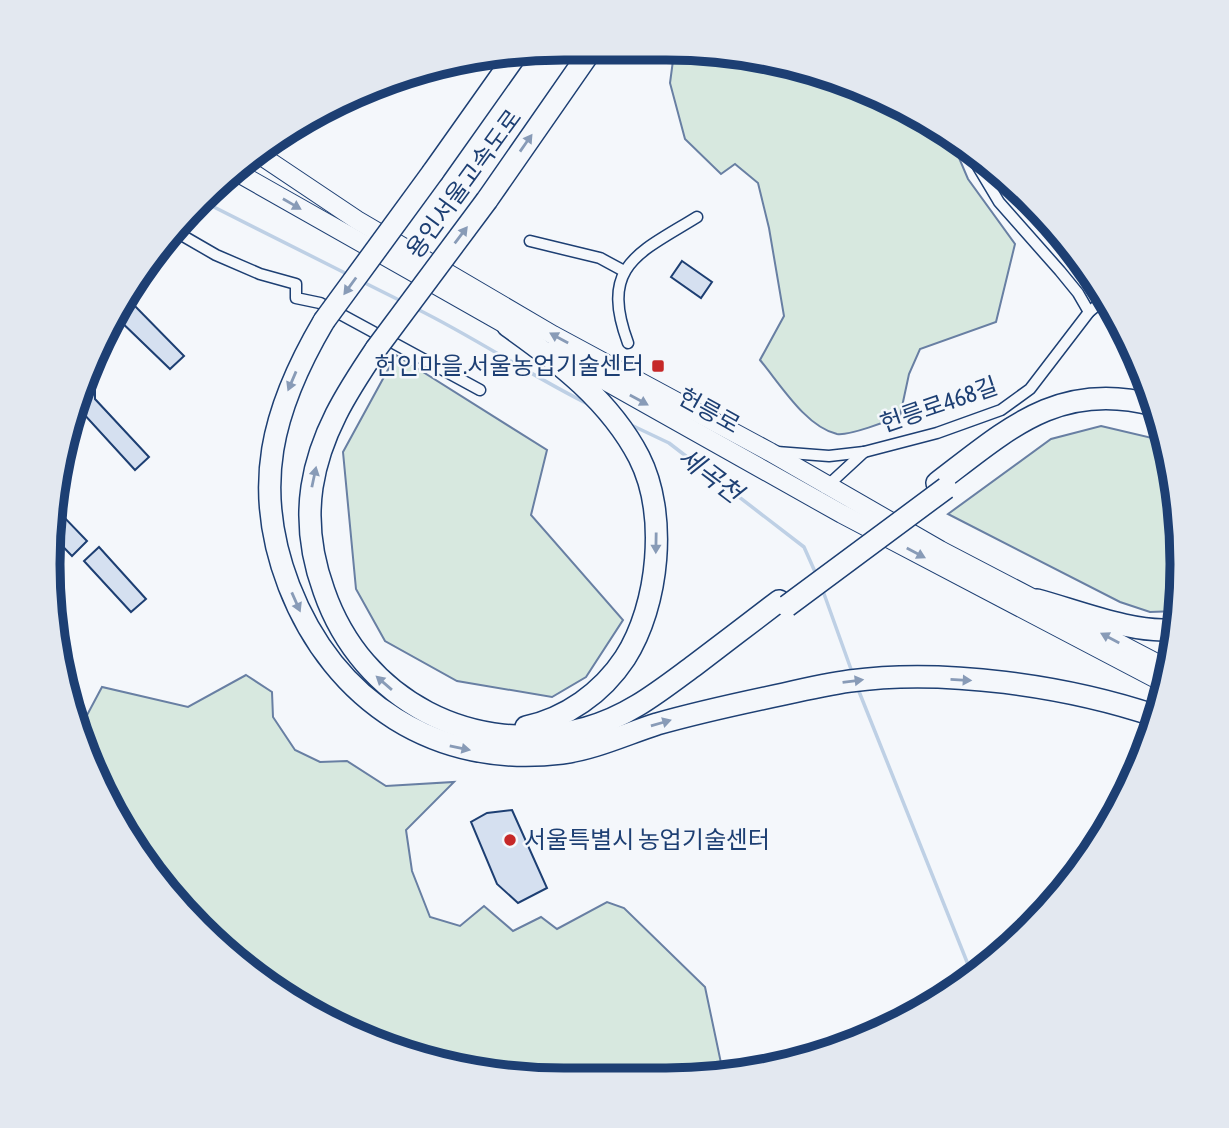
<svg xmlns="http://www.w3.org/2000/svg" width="1229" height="1128" font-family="'Asap Condensed','Noto Sans KR',sans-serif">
	<rect width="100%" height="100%" fill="#f4f7fb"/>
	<g fill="#d7e8df" stroke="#687fa3" stroke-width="2">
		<path d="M674,53L766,57L863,87L948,132L968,179L1015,244L996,322L920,349L909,374L900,416C888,421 849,436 837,434C806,427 780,384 760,360L784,316L769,228L758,183L735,164L721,174L685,139L670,83Z"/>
		<path d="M396,355L547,450L531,515L623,620L586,677L552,697L457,681L385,641L356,589L343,452Z"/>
		<path d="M1101,426L1165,441C1181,495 1183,556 1177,611L1150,612L1120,602L948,514L1051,439Z"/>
		<path d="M246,675L272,692L273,717L295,750L320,762L347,761L386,786L454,782L406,830L412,871L430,917L460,926L484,906L513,931L541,917L557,929L607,902L624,908L705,987L721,1063L707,1072L497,1076L398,1053L306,1012L223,952L135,851L87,762L78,732L102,687L188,707Z"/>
	</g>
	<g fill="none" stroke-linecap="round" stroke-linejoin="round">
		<g stroke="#bed0e5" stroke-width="3.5">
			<path d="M200,200L347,274"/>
			<path d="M363,282L403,302"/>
			<path d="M417,309C476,338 531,376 590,405"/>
			<path d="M629,424L669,443L804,547L816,574"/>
			<path d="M823,591L852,672"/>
			<path d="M858,689L973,977"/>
		</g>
	</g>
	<g fill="#d5e0f0" stroke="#1d3f73" stroke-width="2">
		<path d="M682,261L712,282L701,298L671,277Z"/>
		<path d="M127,291L129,300L184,356L170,369L113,314Z"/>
		<path d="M83,385H95V399L149,457L135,470L82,412H72Z"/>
		<path d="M56,487H61L59,512L87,541L72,556L48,531L52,523L50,520Z"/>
		<path d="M99,547L146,599L131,612L84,561Z"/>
		<path d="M56,647L71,662L60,673L57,664Z"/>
		<path d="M512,810L547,888L518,903L497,884L471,822L487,813Z"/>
	</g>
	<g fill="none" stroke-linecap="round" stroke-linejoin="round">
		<g stroke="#1d3f73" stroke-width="13">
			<g id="street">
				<path d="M965,145L999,202L1060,271L1078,293L1089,312"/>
				<path d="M171,229L216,255L260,274L296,284V298L320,303L480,390"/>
				<path d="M530,241L600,258L624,271"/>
				<path d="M628,343C599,265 639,253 697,217"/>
				<path d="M777,452L829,456L864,452L937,433L1001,410L1030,389L1089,312L1106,298"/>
				<path d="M825,488L864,452"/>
			</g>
		</g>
		<g stroke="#1d3f73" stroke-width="20">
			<g id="primary">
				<path d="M254,151L357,220L553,335L770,452L940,550L1170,670"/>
				<path d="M233,170L519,332"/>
				<path d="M552,351L842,514L1166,684"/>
			</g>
		</g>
		<g stroke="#1d3f73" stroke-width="24">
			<g id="highway">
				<path d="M433,172L518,52"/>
				<path d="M487,200L592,49"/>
				<path d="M324,321C272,409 251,487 289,586C334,702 437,769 562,753C594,749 626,734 657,724C699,712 741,703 784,694C806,689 828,684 850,681C944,668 1067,686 1156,716"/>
				<path d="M508,326C559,362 610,401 639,457C668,514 659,605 625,658C602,693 566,718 526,727"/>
				<path d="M376,349C347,392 320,434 312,487C307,521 312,558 324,591C362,701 474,759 586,728C628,717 661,690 695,665C723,644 751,622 779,601"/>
				<path d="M937,483C1008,429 1059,380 1154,405"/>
				<path d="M1037,600C1075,610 1137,635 1175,629"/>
			</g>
		</g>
		<use href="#street" stroke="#f4f7fb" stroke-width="10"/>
		<use href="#primary" stroke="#f4f7fb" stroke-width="18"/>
		<use href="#highway" stroke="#f4f7fb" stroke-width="21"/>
		<g stroke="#1d3f73" stroke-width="24" stroke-linecap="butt">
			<g id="highway-bridge">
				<path d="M324,321L433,172"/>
				<path d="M376,349L487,200"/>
				<path d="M787,606L946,488"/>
			</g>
		</g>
		<use href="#highway-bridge" stroke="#f4f7fb" stroke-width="21"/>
	</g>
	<defs><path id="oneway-solid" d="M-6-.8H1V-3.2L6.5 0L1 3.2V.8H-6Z" transform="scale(1.75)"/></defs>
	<g fill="#889bb7">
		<use href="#oneway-solid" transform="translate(526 143) rotate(-55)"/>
		<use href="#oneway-solid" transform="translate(292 204) rotate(30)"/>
		<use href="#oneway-solid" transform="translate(461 235) rotate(-53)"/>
		<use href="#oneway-solid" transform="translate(350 286) rotate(126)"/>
		<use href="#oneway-solid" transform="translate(559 338) rotate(-151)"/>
		<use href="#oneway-solid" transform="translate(292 381) rotate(113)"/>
		<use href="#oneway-solid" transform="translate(639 400) rotate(29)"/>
		<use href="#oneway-solid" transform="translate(314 477) rotate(-78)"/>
		<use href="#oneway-solid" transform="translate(656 543) rotate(91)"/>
		<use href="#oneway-solid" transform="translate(916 553) rotate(28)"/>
		<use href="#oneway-solid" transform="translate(296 602) rotate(66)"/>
		<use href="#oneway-solid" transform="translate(1110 638) rotate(-152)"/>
		<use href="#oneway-solid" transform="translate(961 680) rotate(3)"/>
		<use href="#oneway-solid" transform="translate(853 681) rotate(-7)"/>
		<use href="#oneway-solid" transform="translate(384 683) rotate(-139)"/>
		<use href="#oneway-solid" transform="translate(661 723) rotate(-16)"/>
		<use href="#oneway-solid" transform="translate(460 748) rotate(12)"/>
	</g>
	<g fill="#c62828" stroke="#f4f7fb" stroke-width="2.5">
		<rect x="651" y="359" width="14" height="14" rx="3.5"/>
		<circle cx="510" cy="840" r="7"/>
	</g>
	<g text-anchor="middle" stroke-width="5" stroke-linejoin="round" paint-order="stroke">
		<g font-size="24" fill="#1d3f73" stroke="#f4f7fb">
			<text transform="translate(464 184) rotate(-54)" y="8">용인서울고속도로</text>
			<text transform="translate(939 405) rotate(-19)" y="8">헌릉로468길</text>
			<text transform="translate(709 411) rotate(29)" y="8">헌릉로</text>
		</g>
		<g font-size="24" fill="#1d3f73" stroke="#f4f7fb" text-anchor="end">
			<text x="644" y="374">헌인마을.서울농업기술센터</text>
			<text x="524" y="848" text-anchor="start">서울특별시 농업기술센터</text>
		</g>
		<g font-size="26" font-style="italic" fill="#1d3f73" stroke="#f4f7fb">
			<text transform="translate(710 475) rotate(37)" y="9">세곡천</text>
		</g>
	</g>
	<path d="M0 0H1229V1128H0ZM564 60H666A504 504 0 0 1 1170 564V564A504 504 0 0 1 666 1068H564A504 504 0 0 1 60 564V564A504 504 0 0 1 564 60Z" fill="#e3e8f0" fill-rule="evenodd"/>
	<path fill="none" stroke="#1d3f73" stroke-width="9" d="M564 60H666A504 504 0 0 1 1170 564V564A504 504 0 0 1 666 1068H564A504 504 0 0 1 60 564V564A504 504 0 0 1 564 60Z"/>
</svg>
